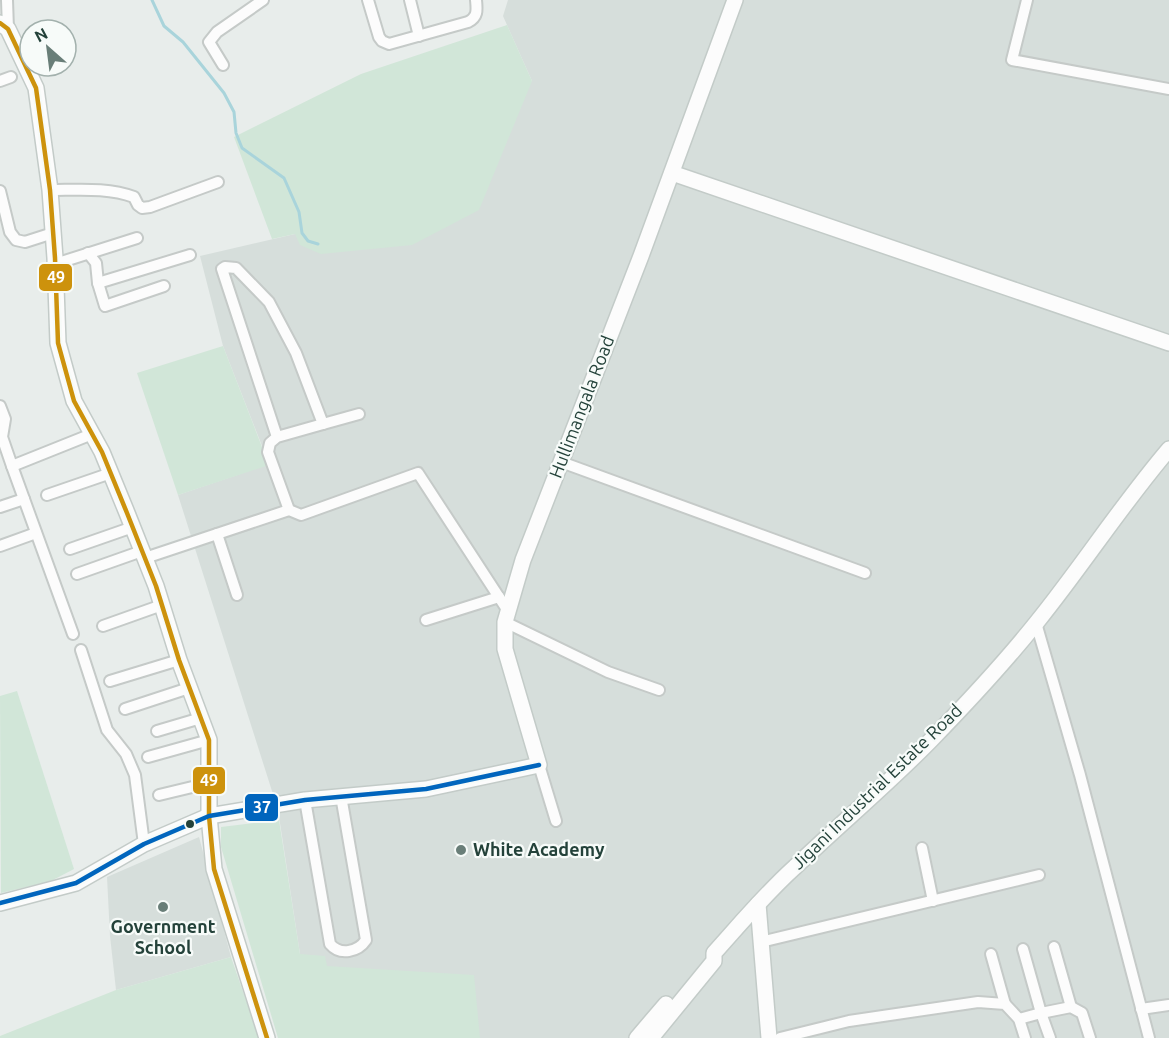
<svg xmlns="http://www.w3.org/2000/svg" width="1169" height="1038" font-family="Ubuntu,sans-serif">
	<rect width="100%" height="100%" fill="#e8edeb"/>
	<g fill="#d6dedb">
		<path d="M508,0H1169V1038H342L300,954L278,810L178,495L269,464L223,346L200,256L295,234L532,81L503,16Z"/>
		<path d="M199,837L231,957L116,990L110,936L107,877Z"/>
	</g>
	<g fill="#d1e6d8">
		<path d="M507,25L532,81L479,210L412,245L321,254L300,245L295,234L272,239L234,137L361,74Z"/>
		<path d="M223,346L269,465L178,495L137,373Z"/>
		<path d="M17,691L74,869L51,881L1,893L0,696Z"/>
		<path d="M279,820L300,954L325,956L327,966L474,975L480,1038H278L221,847V827Z"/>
		<path d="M231,957L259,1038H0V1036L116,990Z"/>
	</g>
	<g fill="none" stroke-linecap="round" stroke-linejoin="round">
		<path stroke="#a9d4db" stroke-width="3" d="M152,0L164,26L183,42L224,93L234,112L236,133L242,148L284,178L299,212L302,233L308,241L318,244"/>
		<g stroke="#c5cac8" stroke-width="14">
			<g id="street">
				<path d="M7,0L8,29"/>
				<path d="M368,0L379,37L382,41L389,44L468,22C478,17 477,10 476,0"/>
				<path d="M410,0L419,36"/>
				<path d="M1027,0L1012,60L1169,89"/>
				<path d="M223,65L209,42L217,32L263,0"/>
				<path d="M0,81L11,77"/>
				<path d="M50,190C77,190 108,187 134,197L138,205L142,208L150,207L218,182"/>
				<path d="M0,191L10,232L16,240L25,242L53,233"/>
				<path d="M88,253L96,263L98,283L105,306L164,286"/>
				<path d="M55,264L137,238"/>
				<path d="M98,283L190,255"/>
				<path d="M0,406L5,419L2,437L12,466L92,434"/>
				<path d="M323,424L359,414"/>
				<path d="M277,437L222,269L225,267L236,268L269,302L296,353L323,424L277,437L270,443L268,452L289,510"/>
				<path d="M561,462L865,573"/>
				<path d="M12,466L73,634"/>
				<path d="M47,495L111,473"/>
				<path d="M0,507L24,499"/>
				<path d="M217,534L237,595"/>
				<path d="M0,546L36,533"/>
				<path d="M70,549L133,527"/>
				<path d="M145,558L289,510L301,515L418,473L508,611"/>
				<path d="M77,574L142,551"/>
				<path d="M426,620L499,597"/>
				<path d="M505,622L608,672L659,690"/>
				<path d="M1036,623L1080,775L1149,1038"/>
				<path d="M103,626L162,605"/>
				<path d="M81,650L107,730L126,754L135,775L144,844"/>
				<path d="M110,681L179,660"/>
				<path d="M125,709L189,688"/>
				<path d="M157,731L201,718"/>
				<path d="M148,757L209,740"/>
				<path d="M539,765L556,821"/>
				<path d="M159,795L209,783"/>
				<path d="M305,800L330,944C340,956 358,952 366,940L341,796"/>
				<path d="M922,848L933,901"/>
				<path d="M761,942L1039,875"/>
				<path d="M1054,947L1071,1007"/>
				<path d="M1023,949L1041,1013L1071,1007L1082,1013L1090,1038"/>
				<path d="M991,954L1005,1004"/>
				<path d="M1141,1009L1169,1005"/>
				<path d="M1019,1019L1041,1013L1050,1038"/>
				<path d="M780,1038L849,1021L978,1002L1005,1004L1019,1019L1025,1038"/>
			</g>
		</g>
		<g stroke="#c3cbc8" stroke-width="18">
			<g id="secondary">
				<path d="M0,23L8,29L36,88L50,190L55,258L58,343L74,401L102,452L127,513L156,586L179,660L209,740V816L214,869L267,1038"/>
				<path d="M672,173L1169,343"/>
				<path d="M0,903L76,883L144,844L209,816L305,800L426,789L539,765L505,649V622L523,560L641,256L735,0"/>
				<path d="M758,904L769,1038"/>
				<path d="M637,1038L666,1004"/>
				<path d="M651,1038L714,961V953C741,923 766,893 795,867C840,824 888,784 931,740C967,703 1005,662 1037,622C1083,565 1122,504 1169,449"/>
			</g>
		</g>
		<use href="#street" stroke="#fcfcfc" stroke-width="10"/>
		<use href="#secondary" stroke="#fcfcfc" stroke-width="15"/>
		<g stroke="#f7fbf9" stroke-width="9">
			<path id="bus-1" d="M0,23L8,29L36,88L50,190L55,258L58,343L74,401L102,452L127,513L156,586L179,660L209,740V816L214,869L267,1038"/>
		</g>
		<g stroke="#f7fbf9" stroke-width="9">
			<path id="bus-2" d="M0,903L76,883L144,844L209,816L305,800L426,789L539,765"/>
		</g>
		<use href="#bus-1" stroke="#cd920c" stroke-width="4.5"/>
		<use href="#bus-2" stroke="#0065bd" stroke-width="4.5"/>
	</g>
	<circle fill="#24423a" stroke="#f7fbf9" stroke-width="2" cx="190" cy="824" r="5"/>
	<g fill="#697e78" stroke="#f7fbf9" stroke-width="2">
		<circle cx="461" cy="850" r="6"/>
		<circle cx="163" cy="907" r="6"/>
	</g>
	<g text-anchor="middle" stroke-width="4.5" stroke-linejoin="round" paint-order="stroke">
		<g font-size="18" fill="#24423a" stroke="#f7fbf9">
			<text transform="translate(582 407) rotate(-69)" y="6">Hullimangala Road</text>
			<text transform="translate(877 787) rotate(-44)" y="6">Jigani Industrial Estate Road</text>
		</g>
		<g font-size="18" font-weight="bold" fill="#24423a" stroke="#f7fbf9" text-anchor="start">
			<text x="473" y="856">White Academy</text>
			<text x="163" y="933" text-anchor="middle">Government<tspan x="163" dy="21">School</tspan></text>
		</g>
	</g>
	<g stroke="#f7fbf9" stroke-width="2">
		<rect x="38" y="263" width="35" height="29" rx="6" fill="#cd920c"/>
		<rect x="192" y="766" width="34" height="29" rx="6" fill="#cd920c"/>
		<rect x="244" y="793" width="35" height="29" rx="6" fill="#0065bd"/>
	</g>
	<g font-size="16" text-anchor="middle" font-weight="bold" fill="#fff">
		<text x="56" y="283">49</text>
		<text x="209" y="786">49</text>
		<text x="262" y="813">37</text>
	</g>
	<g transform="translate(48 48) rotate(332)"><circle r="28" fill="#f7fbf9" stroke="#a3b1ad" stroke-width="1.5"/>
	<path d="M0-4.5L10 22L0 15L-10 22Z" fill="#697e78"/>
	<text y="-9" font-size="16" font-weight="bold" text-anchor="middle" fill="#24423a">N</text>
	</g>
</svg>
